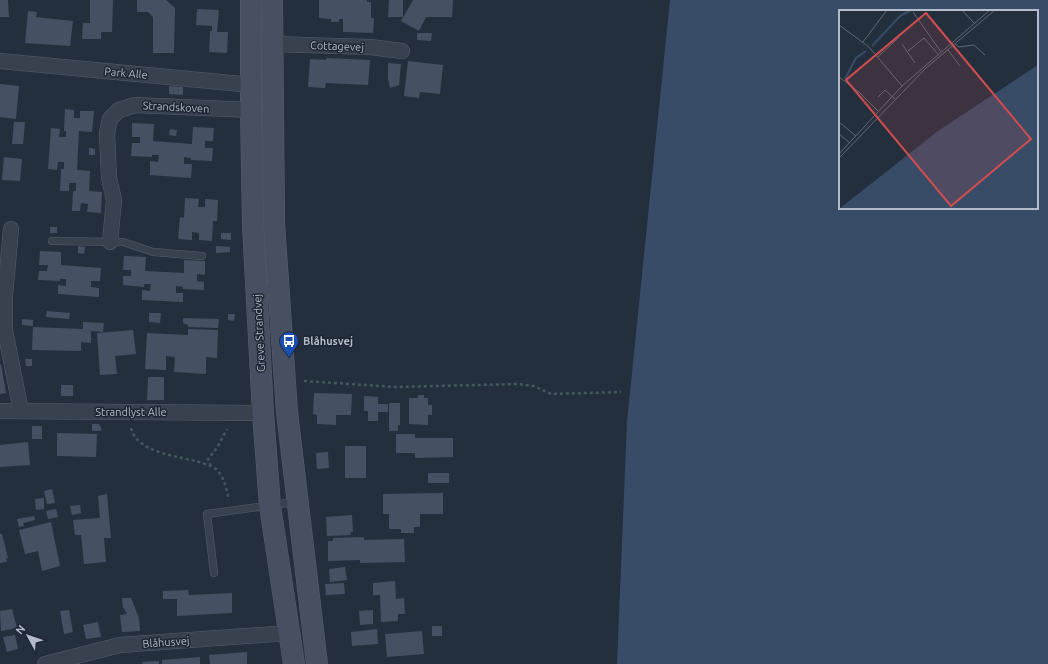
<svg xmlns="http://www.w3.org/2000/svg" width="1048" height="664" font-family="Ubuntu,sans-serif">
	<rect width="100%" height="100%" fill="#242f3e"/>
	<path fill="#394c67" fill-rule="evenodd" d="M670,0H1048V664H617L627,422ZM840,11H1037V208H840Z"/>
	<g fill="#455162">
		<path d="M0,0H8L9,17H0Z"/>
		<path d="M90,0H113L112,32H101V39H82L83,23H90Z"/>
		<path d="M137,0H166L175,8L174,53H153V17L148,12H137Z"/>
		<path d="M319,0H367V2H371V18H374L373,33L343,32V19H339V22H331V19L319,18Z"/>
		<path d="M389,0H403V17H388Z"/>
		<path d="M413,0H453L452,17H426L419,31L401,21Z"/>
		<path d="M197,9L219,10L217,32H228L227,53L209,52L210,31H212V26L196,25Z"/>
		<path d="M28,11L37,12L36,17L73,21L70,46L25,43Z"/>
		<path d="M417,33H432L431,41L417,40Z"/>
		<path d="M326,58L370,60L368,85L326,83L325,88L308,87L310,59L326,60Z"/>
		<path d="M408,61L443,65L440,94L420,92L419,98L404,96Z"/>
		<path d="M388,63L401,64L399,85L390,88L388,78Z"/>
		<path d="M0,84L19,86L16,119L0,117Z"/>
		<path d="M169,86L183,87V95L169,94Z"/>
		<path d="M65,109L74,110V118H80V111H94L92,132L79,131L77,170L90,171L89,191L102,192L101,213L87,212L88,204L81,203L80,211H72L73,191H76V183H69V191H60L61,169H64V162H58L57,170L48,169L51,128L60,129L59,137H66V131H64Z"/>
		<path d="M14,122H25L23,144H12Z"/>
		<path d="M132,123L154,124L153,141L192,144L193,127L214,128L213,141H205V148H213L212,161L191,160V158L184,157V164H192L191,178L150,175V161L158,162L159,155H152V157L131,156L132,143H140V137H132Z"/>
		<path d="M170,129L177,130L176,136L169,135Z"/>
		<path d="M89,148L95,149V155H89Z"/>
		<path d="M4,157L22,159L20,181L2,180Z"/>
		<path d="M185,198L199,199L198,207H205V199L218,200L217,221H213L212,241L199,240V233L192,232V240L178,239L180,217L184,218Z"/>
		<rect x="50" y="227" width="7" height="6"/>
		<path d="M221,233H231V240L221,239Z"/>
		<path d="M78,246L85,247L84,254L78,253Z"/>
		<path d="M216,246L230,247V252L216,253Z"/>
		<path d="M40,251L61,252V265L101,268L100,281H91V287L99,288V297L58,294V285L66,286V279H60V281L38,280L39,271H47L48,265H39Z"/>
		<path d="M124,256L146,257L145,271L184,273V260L205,261V275L197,274V281L204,282V290L183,289V287L176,286V293H183V302L142,300V290L150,291L151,284H144V287L123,285V276H131V270H123Z"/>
		<path d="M47,311L70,313L69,319L46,317Z"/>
		<path d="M149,313H161L160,323L149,322Z"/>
		<path d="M228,314H235L234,321L228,320Z"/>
		<path d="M183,318L219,319L218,328L188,327V325L183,323Z"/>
		<path d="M22,319L33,320V326L22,325Z"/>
		<path d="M83,322L104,323L103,332L91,331V343L81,342V351L32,350L33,327L83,329Z"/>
		<path d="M188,329L218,330L217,358L206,357V374L174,372L175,357L166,356V370L145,369L147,333L188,335Z"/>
		<path d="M133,330L136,354L115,356L117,374L100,375L97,333Z"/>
		<path d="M25,359H32V366H26Z"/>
		<path d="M1,364L6,393L0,394V365Z"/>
		<path d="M148,377H164V400H147Z"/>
		<rect x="61" y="385" width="12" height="11"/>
		<path d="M314,393L352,394L351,415H336V425L317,424V415L313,414Z"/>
		<path d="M418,395H424V398H428V405H432V415H428V425L409,424V398H418Z"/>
		<path d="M364,396L378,397V404H388V412H378V421H368V411H364Z"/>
		<path d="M389,403H400V425H398V431H389Z"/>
		<path d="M92,424H99L101,427V431H92Z"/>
		<rect x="32" y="426" width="10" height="13"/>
		<path d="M57,433L97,434L96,457L57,456Z"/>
		<path d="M396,434H415V438H453V457L415,458V453H396Z"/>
		<path d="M28,442L30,465L0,467V445Z"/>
		<rect x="345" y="446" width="21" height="32"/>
		<path d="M328,452L329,468L317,469L316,453Z"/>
		<rect x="428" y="473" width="21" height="10"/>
		<path d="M52,489L55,503L47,504L44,491Z"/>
		<path d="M443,493V514H420V527H414V533H401V529H389V514H383V494Z"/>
		<path d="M107,494L111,538H104L106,562L84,564L81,535H75L73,520L100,518L98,496Z"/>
		<path d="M44,498V509L36,510L35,499Z"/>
		<path d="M80,505L81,513L72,515L70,506Z"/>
		<path d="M56,509L58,517L48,519L46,511Z"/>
		<path d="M352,515L353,532H350L351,535L327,536L326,517Z"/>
		<path d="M34,516L35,520L23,523L24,526L19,527L17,519Z"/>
		<path d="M51,522L60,566L42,571L38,551L25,554L19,530Z"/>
		<path d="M0,534H2L8,558H6L7,562L0,563Z"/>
		<path d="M364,537V540L404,539L405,562L360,563V560L328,561V541H333V538Z"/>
		<path d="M345,567L347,580L330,582L329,569Z"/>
		<path d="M395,581L396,599L404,598L405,614H398V621L381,622L380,595H373V583Z"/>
		<path d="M344,583L345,594L326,595L325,584Z"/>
		<path d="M188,590L189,595L232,593V613L177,616V599H163V591Z"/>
		<path d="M122,598H131L139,618L140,631L122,632L120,615L127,614L123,607Z"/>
		<path d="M12,609L17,628L1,631L0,611Z"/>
		<path d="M69,610L73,632L64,634L60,611Z"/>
		<path d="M373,610V624L360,625L359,611Z"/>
		<path d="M98,622L101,637L86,639L83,625Z"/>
		<rect x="432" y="626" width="10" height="10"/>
		<path d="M377,629L378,644L352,646L351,632Z"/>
		<path d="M422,631L424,654L387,657L385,634Z"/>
		<path d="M15,635L18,649L7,652L3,637Z"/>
		<path d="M247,652V664H210L209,655Z"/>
		<path d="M200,657V664H162V660Z"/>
		<path d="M159,661V664H143L142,662Z"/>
	</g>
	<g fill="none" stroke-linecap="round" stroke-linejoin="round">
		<g stroke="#565f6c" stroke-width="8">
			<g id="service">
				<path d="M52,241L123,242L153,252L202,256"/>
				<path d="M214,573L207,514L295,502"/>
			</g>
		</g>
		<g stroke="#565f6c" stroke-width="16">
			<g id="minor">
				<path d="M272,44L370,47L402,51"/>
				<path d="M0,61L252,85"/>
				<path d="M11,229L5,296V330L21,411"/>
				<path d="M110,242L114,200L109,178L107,133L110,119L119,110L135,105L251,110"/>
				<path d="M0,411L263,413"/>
				<path d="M45,664L120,645L289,633"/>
			</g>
		</g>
		<g stroke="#565f6c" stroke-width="22">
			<g id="secondary">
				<path d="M251,0V110L253,226L263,413L270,506L294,664"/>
				<path d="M272,0L274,223L287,412L317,664"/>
			</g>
		</g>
		<g stroke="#44595c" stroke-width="2.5" stroke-dasharray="3 3" stroke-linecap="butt">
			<path d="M304,381L396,387L518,384L534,386L551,394L621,392"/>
			<path d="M131,428C137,453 178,456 199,462C205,464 212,466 216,469C225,478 226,489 229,500"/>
			<path d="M211,466L208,459L217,448L227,429"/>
		</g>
		<use href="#service" stroke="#38414e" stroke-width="7"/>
		<use href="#minor" stroke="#38414e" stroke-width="15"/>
		<use href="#secondary" stroke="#465061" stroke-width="21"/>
	</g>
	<defs>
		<g id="bus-pin" transform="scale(1)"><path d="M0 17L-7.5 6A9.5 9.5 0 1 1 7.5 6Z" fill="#1a4fb4" stroke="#1d2633"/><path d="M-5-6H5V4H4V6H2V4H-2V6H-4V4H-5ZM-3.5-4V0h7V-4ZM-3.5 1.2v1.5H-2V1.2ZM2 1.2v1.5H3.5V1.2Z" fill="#fff"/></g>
	</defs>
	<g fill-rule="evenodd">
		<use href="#bus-pin" x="289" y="341"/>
	</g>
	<g text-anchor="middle" stroke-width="3" stroke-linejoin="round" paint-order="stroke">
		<g font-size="11" fill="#b4bcc9" stroke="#1d2633">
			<text transform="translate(337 46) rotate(2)" y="4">Cottagevej</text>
			<text transform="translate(126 73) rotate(5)" y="4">Park Alle</text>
			<text transform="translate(176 107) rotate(3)" y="4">Strandskoven</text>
			<text transform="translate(259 333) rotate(-93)" y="4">Greve Strandvej</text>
			<text x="131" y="416">Strandlyst Alle</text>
			<text transform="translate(166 642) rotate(-4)" y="4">Blåhusvej</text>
		</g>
		<g font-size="11" font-weight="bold" fill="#b4bcc9" stroke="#1d2633" text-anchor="start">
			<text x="303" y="345">Blåhusvej</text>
		</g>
	</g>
	<g transform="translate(839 10)">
		<rect width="199" height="199" fill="#242f3e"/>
		<path d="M199,55V199H0L99,121Z" fill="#394c67"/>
		<path fill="none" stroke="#394c67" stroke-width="2" d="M33,36L61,6L72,0M6,69L17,48L27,41"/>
		<path fill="none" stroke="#5e6776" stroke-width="1" d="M123,0L135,13M74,2L102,42M0,15L30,37L63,76M24,32L48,0M63,34L76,53M116,34L120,37L135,35L146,45M109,40L121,56M69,41L85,28L99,44M39,47L60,27M0,67L21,83L40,102M39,87L46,80L56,89M0,112L17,126M0,124L11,133M0,144L63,76L151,0M0,148L87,58L156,0"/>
		<path fill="#ce4d50" fill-opacity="0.15" stroke="#ce4d50" stroke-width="2" d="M87,3L192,129L112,196L7,70Z"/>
		<rect width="199" height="199" fill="none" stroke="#b4bcc9" stroke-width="2"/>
	</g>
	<g transform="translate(28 636) rotate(310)" stroke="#1d2633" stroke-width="3" paint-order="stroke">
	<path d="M0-3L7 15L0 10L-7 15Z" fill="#b4bcc9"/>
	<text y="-6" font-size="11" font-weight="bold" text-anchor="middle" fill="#b4bcc9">N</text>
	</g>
</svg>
